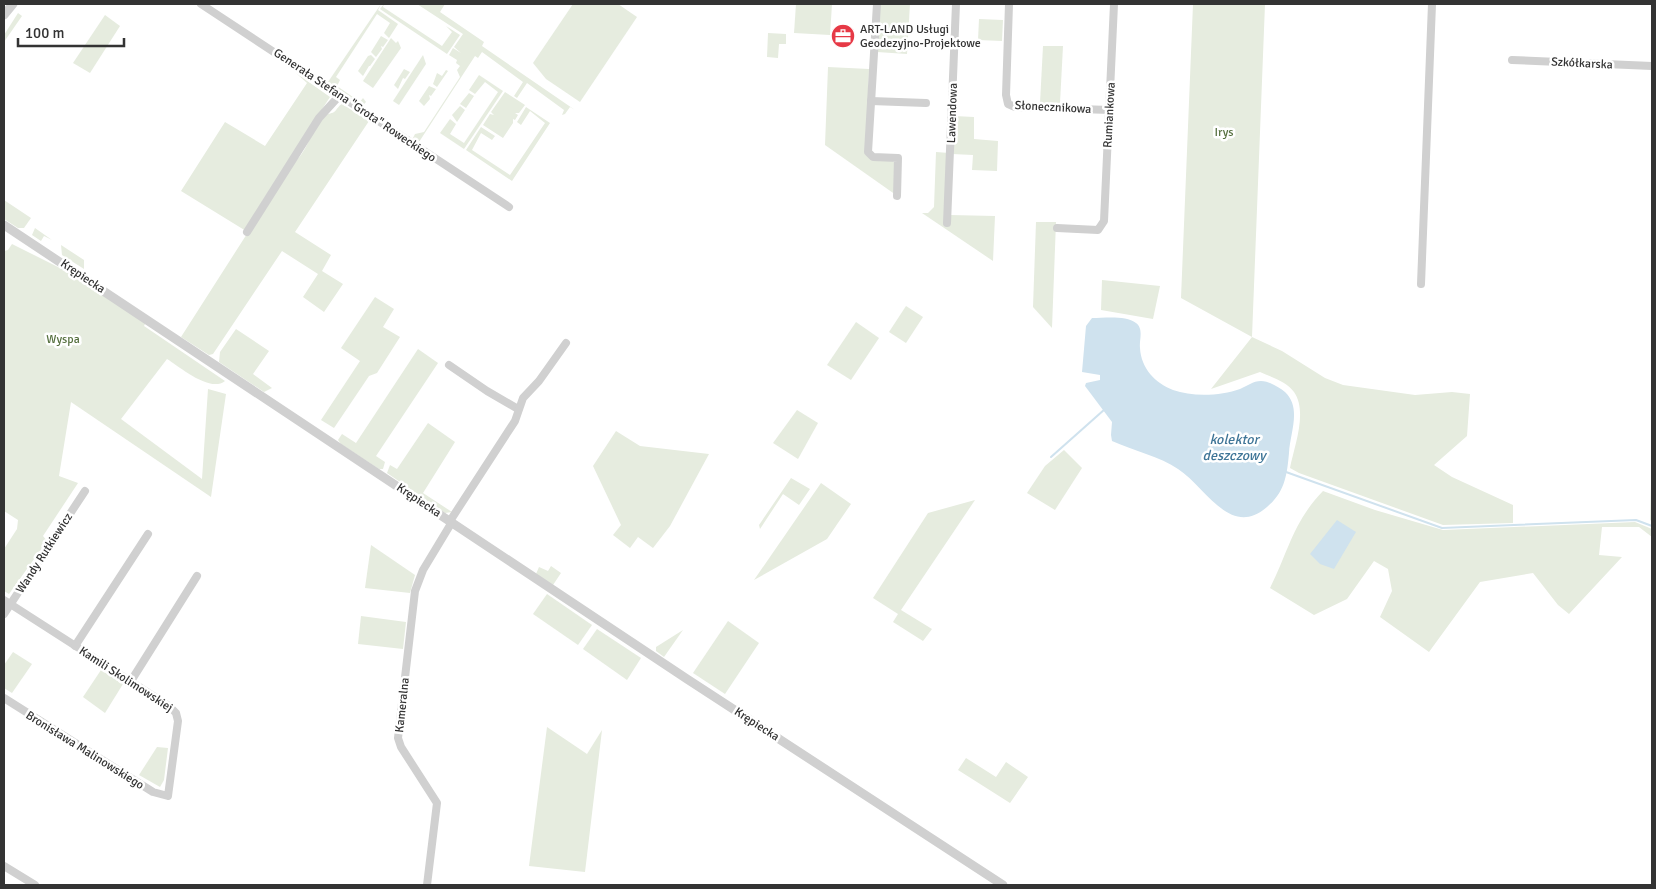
<svg xmlns="http://www.w3.org/2000/svg" width="1656" height="889" font-family="Signika,sans-serif">
	<rect width="100%" height="100%" fill="#fff"/>
	<g fill="#e6ecdf">
		<path d="M381,4L378,10L398,24L389,38L384,33L390,23L377,14L336,77L340,80L337,86L360,102L363,98L366,102L363,105L328,82Z"/>
		<path d="M384,4L383,7L442,46L452,32L446,26L460,35L447,54L380,9Z"/>
		<path d="M417,4H445L440,12L484,42L482,46L575,110L570,107L565,114L562,115L564,110L527,83L517,98L514,96L523,82L482,52L478,58L475,56L419,142L413,138L415,134L424,132L460,77L457,70L460,66L456,63L457,60L449,55L453,48L461,53L454,47L463,34Z"/>
		<path d="M573,4H618L637,17L580,102L546,79L533,63Z"/>
		<path d="M796,4H832L830,35L794,33Z"/>
		<path d="M879,4H910L907,54L877,52Z"/>
		<path d="M1193,4H1265L1252,337L1282,351L1325,378L1343,385L1415,395L1452,392L1470,394L1467,436L1434,465L1452,477L1513,505V523L1443,525L1299,473L1290,468C1294,447 1308,412 1294,392C1287,382 1271,377 1260,372L1211,389L1252,337L1181,298Z"/>
		<path d="M18,13L22,16L4,42V35Z"/>
		<path d="M105,15L120,26L90,73L73,63Z"/>
		<path d="M979,19L1003,20L1002,41L978,40Z"/>
		<path d="M768,33L786,34V44H779L778,58L767,57Z"/>
		<path d="M381,36L388,40L383,47L381,46L382,49L376,57L371,52Z"/>
		<path d="M391,38L396,43L398,41L401,48L373,88L363,81Z"/>
		<path d="M1043,46H1063L1060,103H1040Z"/>
		<path d="M371,55L375,59L370,66H369L363,76L358,71L368,56Z"/>
		<path d="M423,55L426,64L399,105L393,101Z"/>
		<path d="M828,67L869,69L866,155L891,160L895,163L896,195L825,145Z"/>
		<path d="M404,69L410,72L405,79L403,78L398,89L394,85Z"/>
		<path d="M446,70L448,71L437,87L433,84L437,73L442,76Z"/>
		<path d="M296,73L330,97L263,200L246,231L181,191L225,122L265,146L307,83Z"/>
		<path d="M479,75L503,91L464,149L440,133L450,119L456,124L450,134L464,143L498,92L485,82L475,94L469,90Z"/>
		<path d="M429,86L436,89L431,96L429,95L430,99L424,106L419,101Z"/>
		<path d="M505,92L525,105L519,113H515L518,115L515,120L513,119V123L503,138L483,125L490,114L494,115L491,112Z"/>
		<path d="M469,93L474,96L466,108L460,104Z"/>
		<path d="M342,104L369,121L295,232L331,255L322,271L343,284L324,312L303,297L318,274L282,251L213,354L209,355L181,337L291,165C308,153 310,131 324,117C327,113 331,114 334,112C337,110 338,106 342,104Z"/>
		<path d="M460,106L465,110L457,122L452,115Z"/>
		<path d="M526,107L550,123L512,181L466,150L481,127L495,136L492,140L481,133L472,150L510,175L545,123L530,111L521,125L517,122Z"/>
		<path d="M954,116L974,117V139L998,141L997,171L972,170L973,155L952,154Z"/>
		<path d="M936,152L949,153L950,215L995,216L993,261L922,213H928L934,207Z"/>
		<path d="M4,200L31,218L24,228H18L4,219Z"/>
		<path d="M1036,222H1056L1052,328L1033,307Z"/>
		<path d="M35,228L52,240L44,236L41,241L32,235Z"/>
		<path d="M12,244L70,273L146,322L144,326L225,381C210,393 180,367 167,359L121,419L202,479L208,389L226,394L211,497L71,402L59,476L78,483L43,536L47,541L9,594L4,591V549L17,529L18,520L4,511V251L8,250Z"/>
		<path d="M61,245L84,260V269L62,255Z"/>
		<path d="M1102,280L1160,286L1153,319L1101,310Z"/>
		<path d="M375,297L394,309L383,327L400,337L377,373L369,376L365,382L334,428L321,420L360,361L341,348Z"/>
		<path d="M906,306L923,317L906,343L889,332Z"/>
		<path d="M856,322L879,338L851,380L827,365Z"/>
		<path d="M236,329L269,351L253,374L272,388L264,392L219,362L220,352Z"/>
		<path d="M418,349L438,363L376,456L385,462L383,469H379L341,444L338,440L342,434L356,443Z"/>
		<path d="M797,410L818,423L798,459L773,443Z"/>
		<path d="M428,423L455,442L423,493L452,512L445,513L387,473L390,465L397,469Z"/>
		<path d="M616,431L640,446L709,454L670,526L653,548L638,537L630,548L613,535L621,525L593,466Z"/>
		<path d="M1652,448V521L1650,520Z"/>
		<path d="M1064,450L1082,468L1055,510L1027,493L1045,466Z"/>
		<path d="M791,478L810,489L799,505L783,494L760,529L759,525Z"/>
		<path d="M821,483L851,504L827,539L754,580Z"/>
		<path d="M1323,491L1375,510L1443,530L1635,522L1652,529V537L1639,527H1602L1599,555L1622,557L1569,614L1558,605L1533,573L1480,582L1429,652L1380,617L1392,591L1388,569L1374,561L1347,599L1314,615L1270,588C1289,550 1293,522 1323,491Z"/>
		<path d="M975,500L901,610L932,629L923,641L893,622L898,614L873,598L928,513Z"/>
		<path d="M371,545L415,575L410,593L365,588Z"/>
		<path d="M551,566L561,573L553,585L536,574L539,567L548,571Z"/>
		<path d="M547,594L592,625L578,645L533,614Z"/>
		<path d="M361,616L406,622L403,649L358,644Z"/>
		<path d="M728,621L759,643L725,694L693,673Z"/>
		<path d="M597,629L641,658L627,680L583,649Z"/>
		<path d="M683,630L664,657L656,651V647Z"/>
		<path d="M13,652L32,664L12,693L4,688V665Z"/>
		<path d="M101,670L123,684L105,713L83,697Z"/>
		<path d="M547,727L587,754L602,730L585,872L529,866Z"/>
		<path d="M157,747L168,748L164,780L160,787L139,775Z"/>
		<path d="M966,758L996,777L1006,762L1028,777L1010,803L958,770Z"/>
	</g>
	<g fill="#cfe2ee">
		<path d="M1092,318C1104,318 1126,315 1136,323C1144,329 1139,340 1140,348C1141,368 1155,383 1173,390C1192,397 1221,396 1240,389C1247,386 1253,381 1261,381C1269,381 1279,387 1285,392C1302,408 1290,433 1289,453C1287,475 1285,492 1267,507C1230,539 1206,487 1178,469C1161,457 1132,450 1112,441L1111,435L1112,422L1085,386L1086,383L1100,380V375L1082,372L1086,326Z"/>
		<path d="M1337,520L1356,532L1334,569L1320,564L1310,554Z"/>
	</g>
	<g fill="none" stroke-linecap="round" stroke-linejoin="round">
		<g stroke="#cfe2ee" stroke-width="2">
			<path d="M1051,457L1105,409"/>
			<path d="M1286,472L1442,528L1636,520L1652,526"/>
		</g>
		<g stroke="#d0d0d0" stroke-width="8">
			<path d="M201,4L509,207"/>
			<path d="M877,4L868,152L873,157L898,158L897,196"/>
			<path d="M1009,4L1006,95L1008,104L1015,107L1110,110"/>
			<path d="M1512,60L1652,66"/>
			<path d="M871,101L926,103"/>
			<path d="M947,223L956,4"/>
			<path d="M1057,228L1098,230L1104,221L1114,4"/>
			<path d="M247,232L319,118L340,95"/>
			<path d="M1421,284L1432,4"/>
			<path d="M449,365L487,391L518,409"/>
			<path d="M450,521L515,421L523,398L539,381L566,343"/>
			<path d="M4,600L169,706L176,713L178,721L168,796L153,792L4,698"/>
			<path d="M4,614L85,491"/>
			<path d="M75,646L148,534"/>
			<path d="M131,681L197,576"/>
			<path d="M4,866L35,885"/>
			<path d="M427,885L437,803L401,747L398,738L415,591L423,570L452,522"/>
		</g>
		<g stroke="#d0d0d0" stroke-width="9">
			<path d="M4,15L13,4"/>
			<path d="M4,225L687,679L1003,885"/>
		</g>
	</g>
	<defs>
		<g id="office-disc" transform="scale(1.25)"><circle r="9.5" fill="#e63946" stroke="#fff"/><path d="M-6-3h4V-5.5h4V-3h4V5H-6ZM-1-4.5V-3h2v-1.5ZM-6 0V1H6V0Z" fill="#fff"/></g>
	</defs>
	<g fill-rule="evenodd">
		<use href="#office-disc" x="843" y="36"/>
	</g>
	<g text-anchor="middle" stroke-width="5" stroke-linejoin="round" paint-order="stroke">
		<g font-size="12" fill="#333" stroke="#fff" text-anchor="start">
			<text x="860" y="33">ART-LAND Usługi<tspan x="860" dy="14">Geodezyjno-Projektowe</tspan></text>
		</g>
		<g font-size="12" fill="#333" stroke="#fff">
			<text transform="translate(1582 63) rotate(3)" y="4">Szkółkarska</text>
			<text transform="translate(355 105) rotate(34)" y="4">Generała Stefana "Grota" Roweckiego</text>
			<text transform="translate(1053 107) rotate(3)" y="4">Słonecznikowa</text>
			<text transform="translate(952 113) rotate(-88)" y="4">Lawendowa</text>
			<text transform="translate(1109 115) rotate(-87)" y="4">Rumiankowa</text>
			<text transform="translate(83 276) rotate(34)" y="4">Krępiecka</text>
			<text transform="translate(419 500) rotate(34)" y="4">Krępiecka</text>
			<text transform="translate(44 553) rotate(-57)" y="4">Wandy Rutkiewicz</text>
			<text transform="translate(126 679) rotate(33)" y="4">Kamili Skolimowskiej</text>
			<text transform="translate(402 705) rotate(-84)" y="4">Kameralna</text>
			<text transform="translate(757 724) rotate(33)" y="4">Krępiecka</text>
			<text transform="translate(85 750) rotate(32)" y="4">Bronisława Malinowskiego</text>
		</g>
		<g font-size="12" fill="#56703f" stroke="#fff">
			<text x="1224" y="136">Irys</text>
			<text x="63" y="343">Wyspa</text>
		</g>
		<g font-size="14" font-style="italic" fill="#3f7597" stroke="#fff">
			<text x="1234" y="444">kolektor<tspan x="1234" dy="16">deszczowy</tspan></text>
		</g>
	</g>
	<rect width="1656" height="889" fill="none" stroke="#333333" stroke-width="10"/>
	<path d="M18 38v8h106v-8" fill="none" stroke="#333333" stroke-width="2.5"/>
	<text x="25" y="38" font-size="15" fill="#333333" stroke="#ffffff" stroke-width="4" paint-order="stroke">100 m</text>
</svg>
